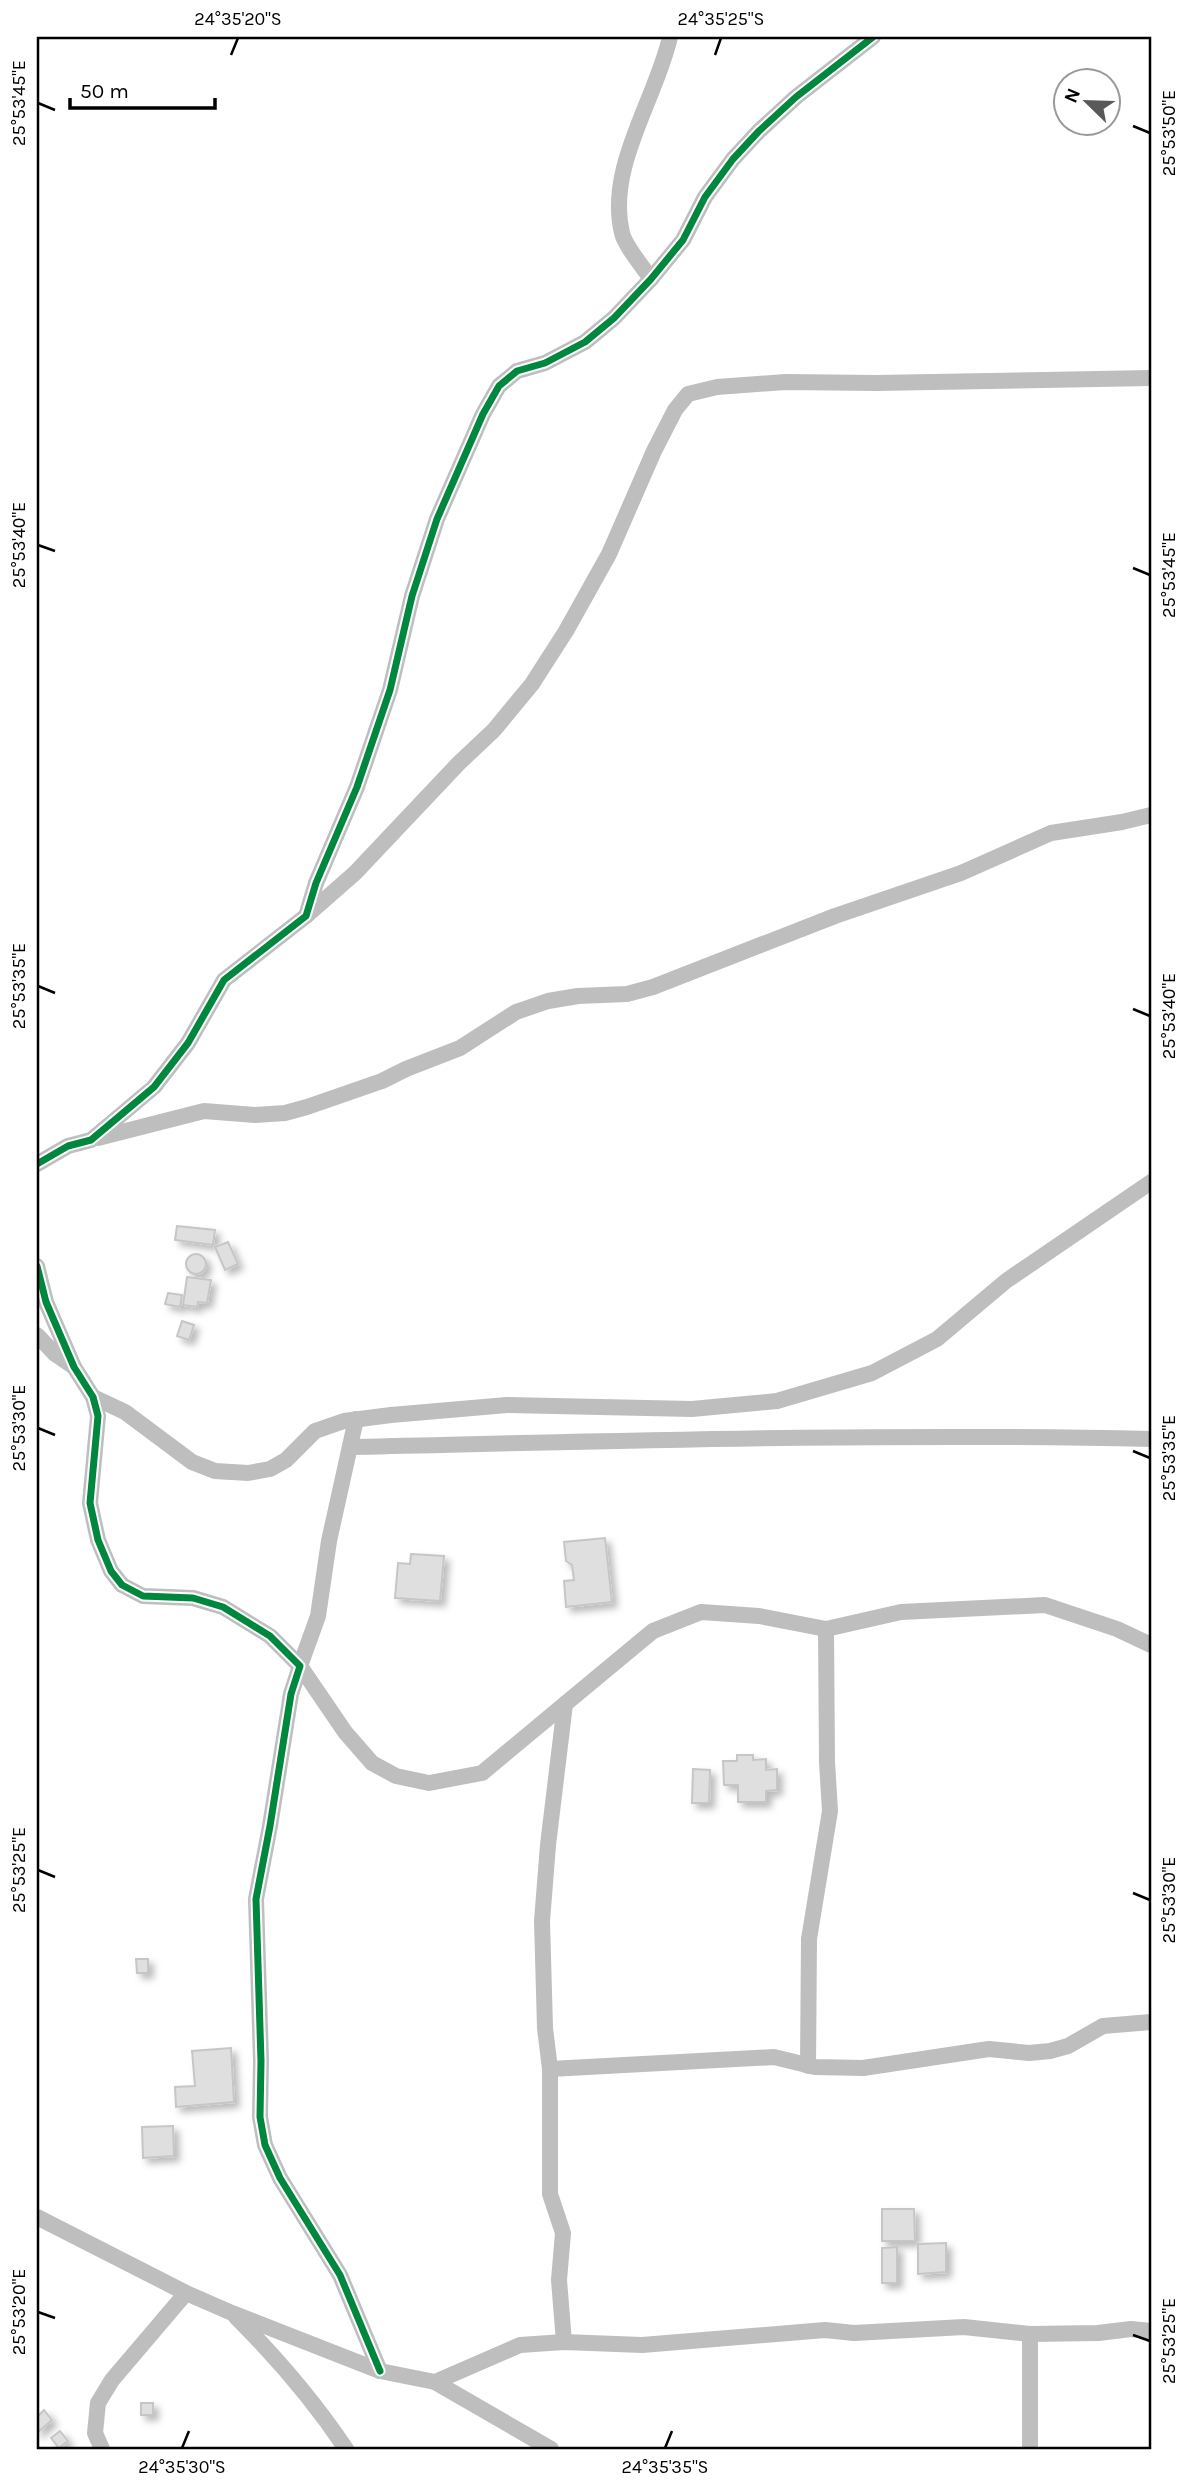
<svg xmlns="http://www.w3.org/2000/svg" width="1188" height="2486" font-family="Karla,sans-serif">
	<defs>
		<filter id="shadow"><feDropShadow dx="5" dy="5" stdDeviation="3.5" flood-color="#0004"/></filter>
	</defs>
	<rect width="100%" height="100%" fill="#fff"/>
	<g fill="#dfdfdf" stroke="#c6c6c6" stroke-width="2" filter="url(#shadow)">
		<path d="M177,1226L215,1230L213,1245L175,1240Z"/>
		<path d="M228,1242L238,1264L225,1270L215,1247Z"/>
		<circle cx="196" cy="1264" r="10"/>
		<path d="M187,1277L211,1280L207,1303L198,1302L197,1307L183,1305Z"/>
		<path d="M168,1293L182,1295L180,1307L165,1304Z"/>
		<path d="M182,1321L194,1325L189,1340L177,1336Z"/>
		<path d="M605,1538L612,1602L566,1607L564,1581L574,1580L572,1565L566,1561L564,1542Z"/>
		<path d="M411,1554L444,1556L440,1601L395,1598L398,1563L410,1564Z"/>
		<path d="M737,1755H753V1760L766,1759V1770L777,1769V1790L766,1791V1802H738V1785H724L723,1761H737Z"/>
		<path d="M693,1769L710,1770L709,1803H692Z"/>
		<path d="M136,1959H148V1973H137Z"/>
		<path d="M231,2048L234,2102L176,2107L175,2087L195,2086L192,2051Z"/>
		<path d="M173,2126L174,2156L143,2158L142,2127Z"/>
		<path d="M882,2209H914L915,2241H882Z"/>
		<path d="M946,2243V2272L918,2274V2244Z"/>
		<path d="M897,2247V2283H882V2248Z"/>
		<rect x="141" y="2403" width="12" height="12"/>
		<path d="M44,2410L52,2420L37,2433V2417Z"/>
		<path d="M60,2431L68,2441L59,2448L51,2438Z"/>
	</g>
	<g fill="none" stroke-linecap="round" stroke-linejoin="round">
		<g stroke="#bebebe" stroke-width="16">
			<path d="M651,279C643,267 625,246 622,233C606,168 656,99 670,37"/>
			<path d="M306,916L355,873L459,763L494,730L532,684L566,631L609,554L654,451L675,410L688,394L717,387L785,382L876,383L1151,378"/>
			<path d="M98,1138L204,1111L255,1115L285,1113L307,1107L382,1081L406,1069L460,1048L516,1012L548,1001L578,996L627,994L653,987L835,916L961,873L1051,833L1122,822L1151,815"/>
			<path d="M37,1164L68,1146L91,1140L154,1087L188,1043L224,980L306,916L316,883L357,787L390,690L412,596L437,519L483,414L499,386L517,371L545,363L585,342L614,318L651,279L683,240L705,197L733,159L759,131L796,97L873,37"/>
			<path d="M37,1266L46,1302L74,1367L93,1397L98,1416L90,1503L98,1540L111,1571L122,1585L143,1596L193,1598L223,1607L270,1636L300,1666L291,1694L270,1826L256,1899L261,2061L260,2117L265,2145L280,2178L340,2275L380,2371"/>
			<path d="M37,1335L55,1354L74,1367"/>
			<path d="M93,1397L125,1412L192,1462L215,1471L248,1473L270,1469L286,1460L315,1431L344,1421L391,1415L507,1405L692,1409L777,1401L872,1373L937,1339L1006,1281L1151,1182"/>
			<path d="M356,1419L329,1541L318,1616L300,1666L345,1732L372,1763L396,1776L429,1783L482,1773L565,1704L548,1845L542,1921L545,2028L550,2069V2194L563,2233L559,2280L564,2342"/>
			<path d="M350,1447C617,1441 884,1433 1151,1439"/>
			<path d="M565,1704L653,1631L701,1612L759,1616L826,1629L901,1612L1045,1605L1117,1629L1151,1645"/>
			<path d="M808,2066L809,1939L830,1811L827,1762L826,1629"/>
			<path d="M550,2069L774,2057L815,2067L863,2068L989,2049L1029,2053L1050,2051L1068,2046L1103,2026L1151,2022"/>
			<path d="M37,2217L186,2293L232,2313L380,2371L435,2382L551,2449"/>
			<path d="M236,2317C277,2358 314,2401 346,2449"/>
			<path d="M435,2382L520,2345L564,2342L642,2345L825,2330L854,2333L964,2327L1030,2334L1098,2333L1131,2329L1151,2331"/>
			<path d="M102,2449L95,2433L98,2403L112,2380L186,2293"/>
			<path d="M1030,2449V2334"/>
		</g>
		<g stroke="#fff" stroke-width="11">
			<g id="cycleway">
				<path d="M37,1164L68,1146L91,1140L154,1087L188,1043L224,980L306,916L316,883L357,787L390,690L412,596L437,519L483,414L499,386L517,371L545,363L585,342L614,318L651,279L683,240L705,197L733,159L759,131L796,97L873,37"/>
				<path d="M37,1266L46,1302L74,1367L93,1397L98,1416L90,1503L98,1540L111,1571L122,1585L143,1596L193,1598L223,1607L270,1636L300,1666L291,1694L270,1826L256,1899L261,2061L260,2117L265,2145L280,2178L340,2275L380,2371"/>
			</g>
		</g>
		<use href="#cycleway" stroke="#00873e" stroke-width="7"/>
	</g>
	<path fill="none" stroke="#000" stroke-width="2.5" d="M231,55L238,38M715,55L721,38M38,103L55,110M1133,126L1150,133M38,545L55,551M1133,568L1150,575M38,986L55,993M1133,1009L1150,1016M38,1428L55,1435M1133,1451L1150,1458M38,1870L55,1877M1133,1893L1150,1900M38,2312L55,2318M1133,2335L1150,2341M182,2448L189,2431M665,2448L672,2431"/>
	<rect width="1188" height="2486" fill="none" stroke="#ffffff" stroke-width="77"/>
	<g transform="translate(1087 102) rotate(293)"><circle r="33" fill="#ffffff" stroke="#999999" stroke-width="2"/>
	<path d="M0-5L12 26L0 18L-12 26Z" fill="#595959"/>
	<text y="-10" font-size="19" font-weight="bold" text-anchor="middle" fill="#000000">N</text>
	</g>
	<path d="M70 98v10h145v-10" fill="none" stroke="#000000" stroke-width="3.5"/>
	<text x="80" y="98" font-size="21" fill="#000000" stroke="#ffffff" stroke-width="5" paint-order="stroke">50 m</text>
	<rect x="38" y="38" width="1112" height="2410" fill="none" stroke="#000" stroke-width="2.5"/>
	<g font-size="18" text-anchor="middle" fill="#000">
		<text x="238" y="25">24°35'20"S</text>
		<text x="721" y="25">24°35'25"S</text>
		<text transform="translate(19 103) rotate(-90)" y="6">25°53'45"E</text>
		<text transform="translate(1169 133) rotate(-90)" y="6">25°53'50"E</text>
		<text transform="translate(19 545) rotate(-90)" y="6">25°53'40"E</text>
		<text transform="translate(1169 575) rotate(-90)" y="6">25°53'45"E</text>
		<text transform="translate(19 986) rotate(-90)" y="6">25°53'35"E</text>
		<text transform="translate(1169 1016) rotate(-90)" y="6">25°53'40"E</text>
		<text transform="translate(19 1428) rotate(-90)" y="6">25°53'30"E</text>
		<text transform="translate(1169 1458) rotate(-90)" y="6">25°53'35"E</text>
		<text transform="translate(19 1870) rotate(-90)" y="6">25°53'25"E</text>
		<text transform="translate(1169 1900) rotate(-90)" y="6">25°53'30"E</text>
		<text transform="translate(19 2312) rotate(-90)" y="6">25°53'20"E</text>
		<text transform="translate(1169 2341) rotate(-90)" y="6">25°53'25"E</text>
		<text x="182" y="2473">24°35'30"S</text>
		<text x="665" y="2473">24°35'35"S</text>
	</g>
</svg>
